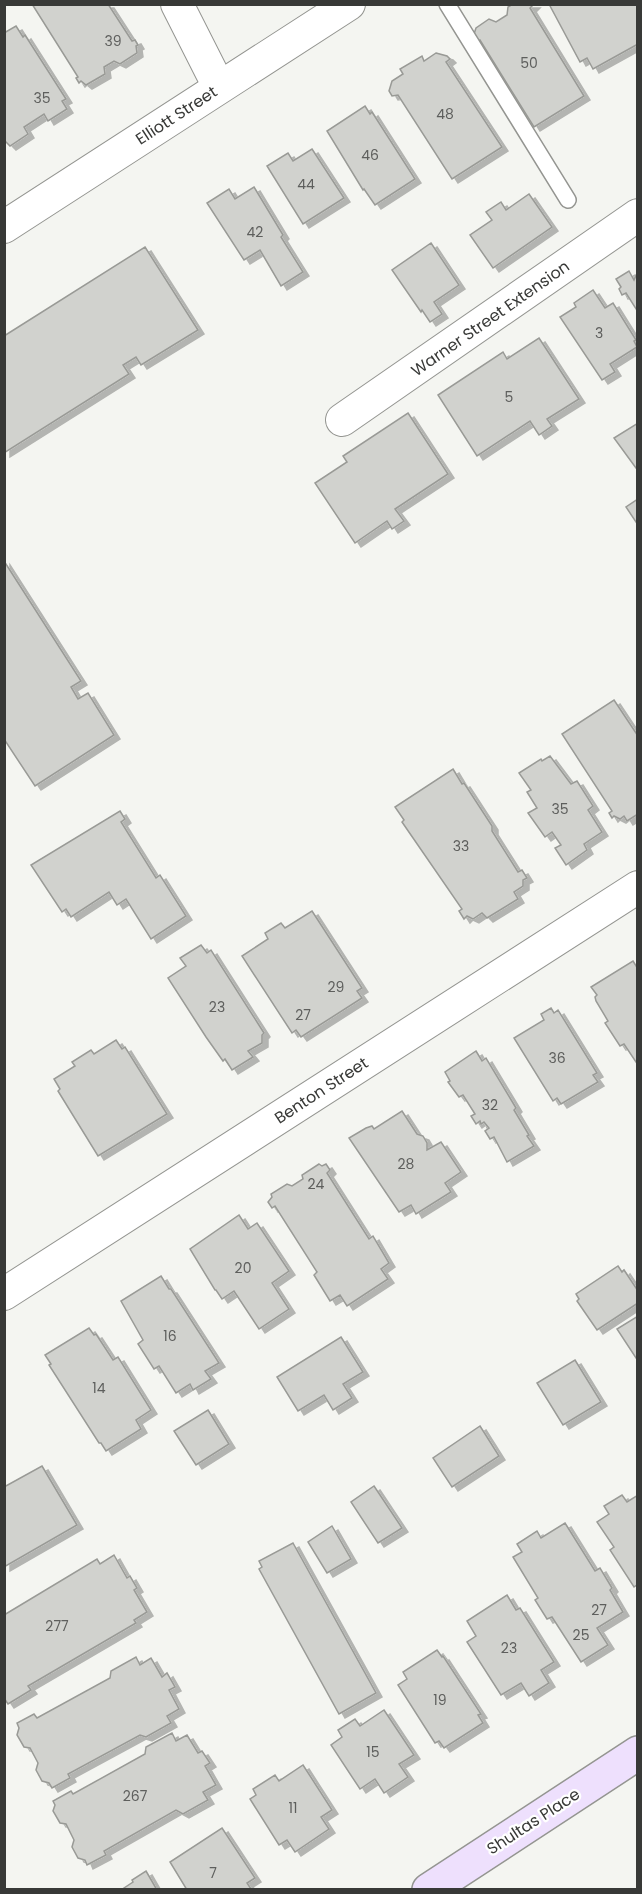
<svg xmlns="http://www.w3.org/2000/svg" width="642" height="1894" font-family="Poppins,sans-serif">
	<defs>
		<filter id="shadow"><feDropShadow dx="6" dy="4" stdDeviation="0" flood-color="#0004"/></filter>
	</defs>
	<rect width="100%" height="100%" fill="#f4f5f1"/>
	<g fill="#d1d2ce" stroke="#999a96" stroke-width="1.5" filter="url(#shadow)">
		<path d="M32,4H108L132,41L135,40L138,45L136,46L137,53L120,64L114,61L104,67L105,74L86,85L81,81L79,83L76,78L78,77Z"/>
		<path d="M513,4H534L530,8L584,96L534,127L480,40L476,42L473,37L476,28L489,19L496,22L507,15L508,7Z"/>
		<path d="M549,4H638V44L593,69L587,58L580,62Z"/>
		<path d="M16,26L23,37L25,35L66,99L62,101L67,109L48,121L44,114L24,127L28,134L10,146L4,140V33Z"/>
		<path d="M436,53L447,56L450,59L446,62L502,147L452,179L398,95L392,96L389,91L392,81L403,74L400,69L422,56L424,61Z"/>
		<path d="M365,106L370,114L372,112L415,179L375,205L364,189L363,190L327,131Z"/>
		<path d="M312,149L344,198L303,224L267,166L288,153L293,161Z"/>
		<path d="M254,187L283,235L281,237L303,272L281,286L260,250L244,260L207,203L229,189L235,199Z"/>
		<path d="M529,194L552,227L493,268L470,235L492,220L486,212L501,202L506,210Z"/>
		<path d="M431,243L459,285L434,302L442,314L430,322L422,310L421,312L392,270Z"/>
		<path d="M145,247L198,330L141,365L136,357L123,365L129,374L4,453V336Z"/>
		<path d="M629,271L634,280L638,271V312L626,293L622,295L619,289L621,287L616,279Z"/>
		<path d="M593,290L605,308L613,303L636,340L634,341L637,347L610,364L615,372L602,380L560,317L576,307L574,303Z"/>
		<path d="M539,338L579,399L547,419L552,426L539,435L530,421L477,456L438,395L503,352L507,359Z"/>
		<path d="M408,413L448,474L395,509L404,521L392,529L387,521L355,543L315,483L347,462L343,456Z"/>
		<path d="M638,423V467L636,468L614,438Z"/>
		<path d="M638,499V525L626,507Z"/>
		<path d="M4,561L81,681L71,687L78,699L88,693L114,735L35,786L4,739Z"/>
		<path d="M614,700L638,736V814L627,821L624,816L620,819L614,816L612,818L609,813L612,811L562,734Z"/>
		<path d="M550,756L571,784L577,781L593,806L588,810L602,832L584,844L587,850L566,865L555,848L561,845L552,832L545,837L528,813L537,808L527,792L531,790L519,773L541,759L542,761Z"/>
		<path d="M453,769L462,784L464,783L492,826V831L518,872L522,870L527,878L523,880V886L514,892L518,899L487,918L482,913L473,919L467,916L464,919L459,911L462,909L402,822L404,820L395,807Z"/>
		<path d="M120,811L125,819L121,822L156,878L160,875L186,916L151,939L126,899L117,905L109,892L71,917L66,909L62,912L31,865Z"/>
		<path d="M312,911L362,988L357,991L362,998L301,1037L296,1030L292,1033L242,956L268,939L265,933L281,923L285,928Z"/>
		<path d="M201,945L207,953L211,950L264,1033L262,1035V1043L248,1051L253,1057L232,1070L225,1059L223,1061L206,1037L168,978L186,966L180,958Z"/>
		<path d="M633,961L638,969V1065L624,1044L620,1046L605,1023L608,1021L596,1001L595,997L597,995L591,987Z"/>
		<path d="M551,1008L554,1013L558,1010L597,1073L593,1075L598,1082L561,1104L557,1098L553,1101L514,1038L544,1020L541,1014Z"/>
		<path d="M116,1040L122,1049L125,1047L167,1114L98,1156L58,1091L60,1089L54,1079L75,1066L72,1062L91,1050L94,1054Z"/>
		<path d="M476,1051L482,1061L486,1058L516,1108L514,1110L529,1135L527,1136L534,1146L507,1162L494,1137L490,1139L485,1131L489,1128L484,1122L481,1124L480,1121L476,1124L471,1116L475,1114L463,1095L459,1097L448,1082L450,1081L445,1072Z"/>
		<path d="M402,1111L417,1134L423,1136L427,1143V1150L441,1142L461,1172L445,1183L451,1192L416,1214L411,1205L399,1212L349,1138L366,1128L372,1126L374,1129Z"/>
		<path d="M319,1164L322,1166L326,1164L330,1170L327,1173L369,1239L373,1236L389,1263L381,1269L388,1279L347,1306L340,1295L330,1301L314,1275L317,1272L275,1206L272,1208L268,1202L272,1197L271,1194L287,1184L292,1186L303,1179L302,1175Z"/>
		<path d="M239,1215L248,1229L257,1223L289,1271L272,1283L289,1309L259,1329L234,1291L222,1299L216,1290H215L190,1249Z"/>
		<path d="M618,1266L622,1272L624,1270L638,1291V1303L597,1330L577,1301L579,1299L576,1294Z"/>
		<path d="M161,1276L169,1289H171L219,1363L205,1371L211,1379L193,1390L190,1384L176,1393L159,1366L154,1369L138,1344L143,1340L121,1301Z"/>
		<path d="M638,1316V1361L617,1329Z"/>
		<path d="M89,1328L94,1335L96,1334L113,1360L118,1357L151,1410L136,1420L141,1429L106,1451L101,1443H99L49,1365L51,1364L45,1355Z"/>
		<path d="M341,1337L363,1372L343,1384L352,1398L333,1410L324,1395L298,1411L277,1377Z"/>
		<path d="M575,1360L601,1402L563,1425L537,1383Z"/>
		<path d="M208,1410L229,1444L196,1465L174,1431Z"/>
		<path d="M480,1426L499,1456L452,1487L433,1458Z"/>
		<path d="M42,1466L77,1525L4,1567V1487Z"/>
		<path d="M374,1486L402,1528L378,1543L351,1502Z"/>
		<path d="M622,1495L627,1502L638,1495V1584L634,1587L610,1550L614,1547L597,1522L609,1514L604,1506Z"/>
		<path d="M565,1523L595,1571L600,1568L612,1588L610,1590L623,1612L597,1628L608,1645L581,1662L552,1617L547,1619L535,1600L538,1598L513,1557L522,1552L517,1544L537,1531L541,1538Z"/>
		<path d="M332,1526L351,1559L327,1573L308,1542Z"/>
		<path d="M293,1543L376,1693L339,1714L259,1569L262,1567L259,1561Z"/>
		<path d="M114,1555L127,1578L130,1576L137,1588L134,1590L147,1612L134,1620L136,1623L28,1686L31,1690L8,1704L4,1698V1615L97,1559L100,1564Z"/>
		<path d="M507,1595L516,1610L520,1608L554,1662L541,1670L549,1683L529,1696L521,1683L501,1695L467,1642L476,1636L467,1621Z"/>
		<path d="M437,1650L442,1657L443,1656L481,1714L478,1715L483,1723L444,1748L439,1741L435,1743L398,1685L407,1679L403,1672Z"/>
		<path d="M136,1657L140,1665L151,1658L162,1677L167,1673L175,1687L169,1690L179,1709L167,1716L171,1723L146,1737L140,1735L68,1774L70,1778L52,1788L49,1783L42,1781L36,1770L38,1763L30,1748L24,1747L17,1735L19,1728L17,1723L34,1714L37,1718L110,1678L111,1671Z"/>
		<path d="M384,1710L414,1755L399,1764L408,1777L384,1793L375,1779L360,1789L331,1745L342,1737L338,1730L355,1719L360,1726Z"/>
		<path d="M172,1733L176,1741L187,1735L198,1753L202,1751L210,1763L205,1766L216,1785L203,1792L208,1800L183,1814L176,1810L104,1851L106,1855L87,1865L85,1860L78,1858L72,1847L74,1840L66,1824L60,1823L53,1811L55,1805L53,1801L71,1791L73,1794L145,1754L146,1747Z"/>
		<path d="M303,1765L332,1810L321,1817L329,1829L295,1852L287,1840L279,1845L250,1799L256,1795L253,1789L275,1775L279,1781Z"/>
		<path d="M222,1828L255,1878L247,1883L251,1889L187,1890L170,1862Z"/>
		<path d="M146,1871L157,1890H121L133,1882L132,1880Z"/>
	</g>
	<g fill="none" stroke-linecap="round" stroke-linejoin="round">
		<g stroke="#949591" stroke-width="18">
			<path id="lane" d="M447,4L568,200"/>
		</g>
		<g stroke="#949591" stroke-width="34">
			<g id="street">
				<path d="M177,4L219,87"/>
				<path d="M4,227L349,4"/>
				<path d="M342,420L638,215"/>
				<path d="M4,1294L638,887"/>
			</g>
		</g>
		<g stroke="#949591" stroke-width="36">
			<path id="secondary" d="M429,1890L638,1753"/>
		</g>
		<use href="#lane" stroke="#fff" stroke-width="15"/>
		<use href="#street" stroke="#fff" stroke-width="32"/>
		<use href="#secondary" stroke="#eee0fd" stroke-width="33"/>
	</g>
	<g text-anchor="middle" stroke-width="4.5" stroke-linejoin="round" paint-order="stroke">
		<g font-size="14" fill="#5e5f5d">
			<text x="113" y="46">39</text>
			<text x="529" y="68">50</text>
			<text x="42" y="103">35</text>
			<text x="445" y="119">48</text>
			<text x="370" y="160">46</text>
			<text x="306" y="189">44</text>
			<text x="255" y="237">42</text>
			<text x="599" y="338">3</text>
			<text x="509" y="402">5</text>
			<text x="560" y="814">35</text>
			<text x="461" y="851">33</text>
			<text x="336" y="992">29</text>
			<text x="217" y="1012">23</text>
			<text x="303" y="1020">27</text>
			<text x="557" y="1063">36</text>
			<text x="490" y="1110">32</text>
			<text x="406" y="1169">28</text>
			<text x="316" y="1189">24</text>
			<text x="243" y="1273">20</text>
			<text x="170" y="1341">16</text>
			<text x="99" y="1393">14</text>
			<text x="599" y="1615">27</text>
			<text x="57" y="1631">277</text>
			<text x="581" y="1640">25</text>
			<text x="509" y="1653">23</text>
			<text x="440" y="1705">19</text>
			<text x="373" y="1757">15</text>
			<text x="135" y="1801">267</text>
			<text x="293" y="1813">11</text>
			<text x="213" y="1878">7</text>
		</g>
		<g font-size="16" fill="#383937" stroke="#fff">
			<text transform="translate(176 115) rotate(-33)" y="6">Elliott Street</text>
			<text transform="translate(490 318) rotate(-35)" y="6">Warner Street Extension</text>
			<text transform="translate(321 1090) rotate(-33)" y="6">Benton Street</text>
			<text transform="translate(533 1821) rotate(-33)" y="6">Shultas Place</text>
		</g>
	</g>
	<rect width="642" height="1894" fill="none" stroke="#383937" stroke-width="12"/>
</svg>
